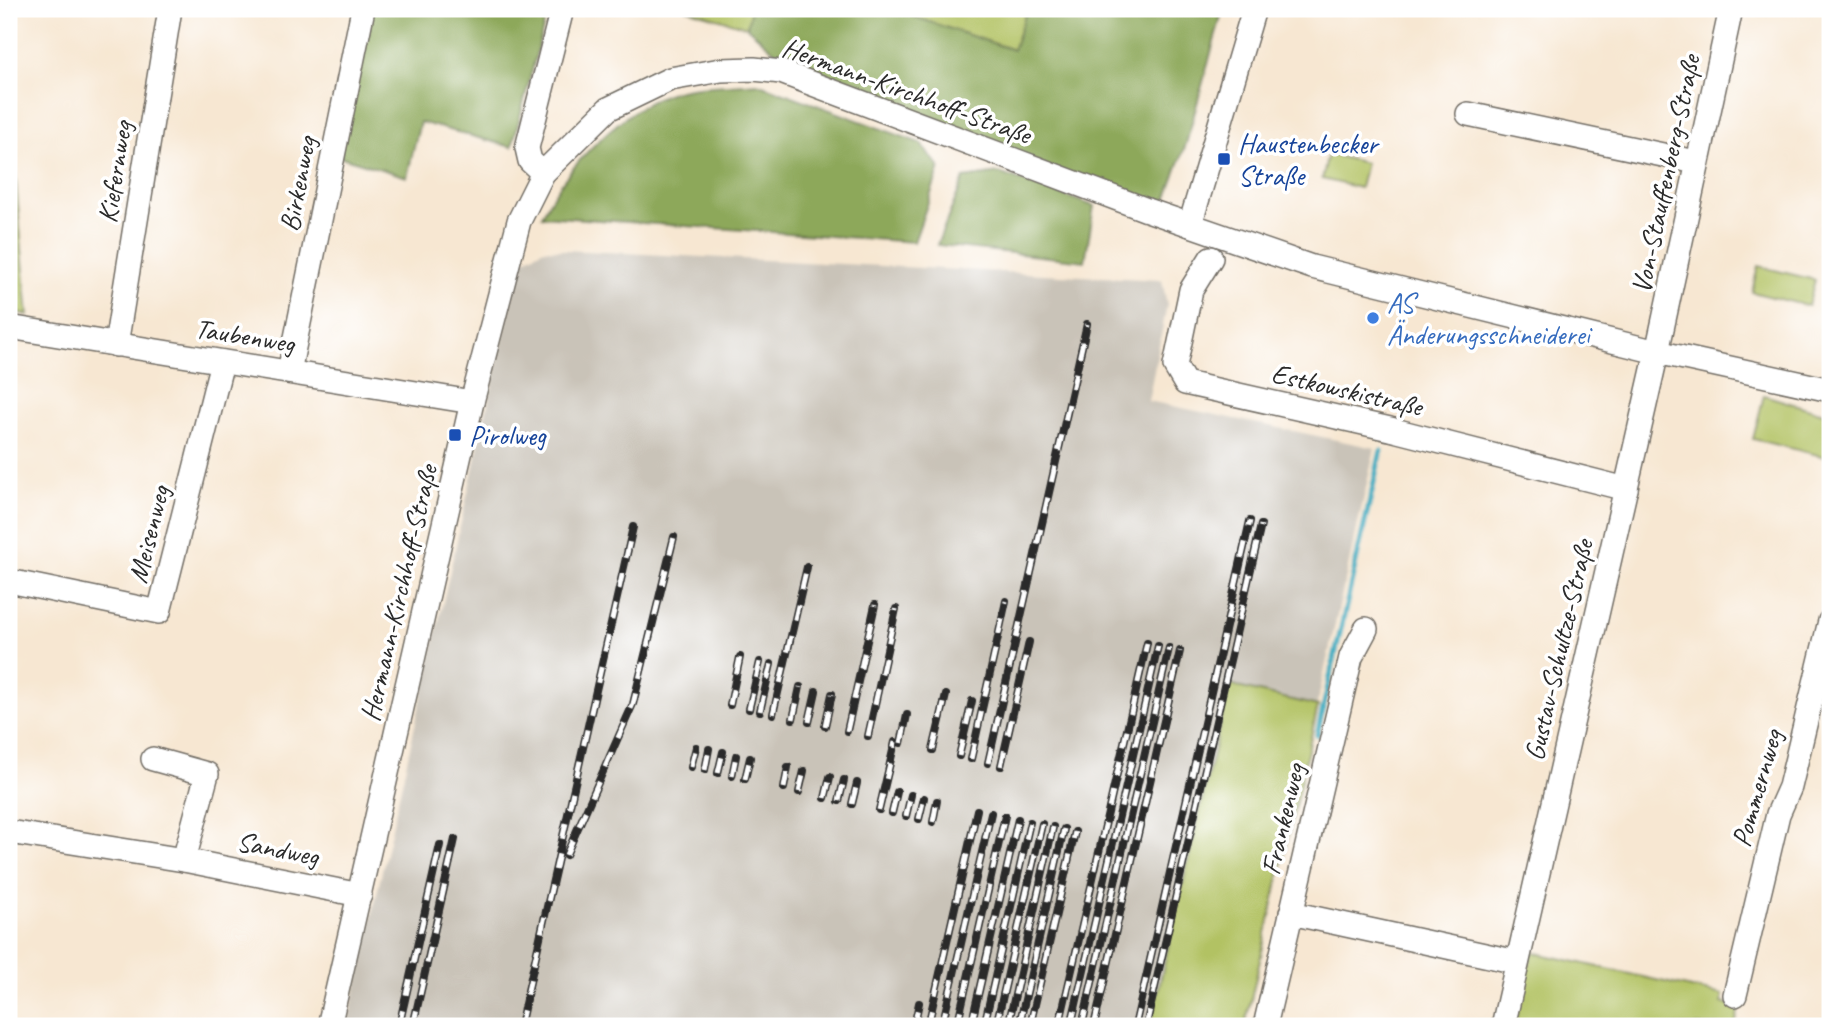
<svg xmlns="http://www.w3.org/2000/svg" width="1839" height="1035" font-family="Caveat,sans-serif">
	<rect width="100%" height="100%" fill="#fff"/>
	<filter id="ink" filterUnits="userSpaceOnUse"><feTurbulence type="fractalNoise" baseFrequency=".0143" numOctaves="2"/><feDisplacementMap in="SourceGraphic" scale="14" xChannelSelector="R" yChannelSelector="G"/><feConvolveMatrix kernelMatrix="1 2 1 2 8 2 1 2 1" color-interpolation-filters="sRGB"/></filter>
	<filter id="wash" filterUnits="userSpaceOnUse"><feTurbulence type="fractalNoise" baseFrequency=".00686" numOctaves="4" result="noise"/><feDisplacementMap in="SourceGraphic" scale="28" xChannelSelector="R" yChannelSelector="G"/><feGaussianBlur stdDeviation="1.57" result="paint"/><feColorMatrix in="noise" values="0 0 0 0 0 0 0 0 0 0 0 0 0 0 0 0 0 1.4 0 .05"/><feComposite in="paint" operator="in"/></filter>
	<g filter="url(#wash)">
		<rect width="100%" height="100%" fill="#f7e7d2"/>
		<path fill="#c9c3b8" d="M544,249L1162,280L1167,305L1148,401L1375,448L1244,1026H347L520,262Z"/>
		<g fill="#b2c264" stroke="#6e7648" stroke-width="2">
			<path d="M686,9H751L747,27Z"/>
			<path d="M890,9H1027L1014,50Z"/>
			<path d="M9,106L28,315L9,312Z"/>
			<path d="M1328,154L1366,163L1360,188L1322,179Z"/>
			<path d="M1758,266L1815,280L1808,306L1752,292Z"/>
			<path d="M1764,395L1830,415V458L1753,439Z"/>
			<path d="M1229,685L1318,706L1245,1026H1150Z"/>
			<path d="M1532,952L1723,995L1722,1003L1739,1008L1735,1026H1514Z"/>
		</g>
		<g fill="#8da85a" stroke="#5c6a42" stroke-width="2">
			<path d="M372,9H548L512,147L420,122L407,177L338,156Z"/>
			<path d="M751,9H891L1013,50L1027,9H1223L1186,144L1162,211L789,64L747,27Z"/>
			<path d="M757,83L920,143L940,168L914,242L542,216C563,170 625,105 676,91C701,84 731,86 757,83Z"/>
			<path d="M999,173L1094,206L1085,261L937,245L964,178Z"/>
		</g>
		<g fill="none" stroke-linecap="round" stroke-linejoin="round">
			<path stroke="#43aec2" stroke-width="5" d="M1317,735L1381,451"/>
		</g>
	</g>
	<g filter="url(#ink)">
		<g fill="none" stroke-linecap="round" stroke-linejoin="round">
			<g stroke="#726d65" stroke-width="26">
				<g id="minor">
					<path d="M1468,114L1696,162"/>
					<path d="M543,173L530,161L527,148L562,9"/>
					<path d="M1190,225L1254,9"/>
					<path d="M1211,258L1191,290L1175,366L1185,383L1390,429L1626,489"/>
					<path d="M9,327L472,402"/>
					<path d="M116,345L170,9"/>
					<path d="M289,372L363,9"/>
					<path d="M9,581L159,612L222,362"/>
					<path d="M153,759L207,774L184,860"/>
					<path d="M9,832L184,860L360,895"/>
					<path d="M1291,913L1517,962"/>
					<path d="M1735,995L1778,814L1790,787L1830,621"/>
					<path d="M329,1026L472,402L519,221L543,173L608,109L670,79L721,70L754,69L781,72L1147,210L1312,267L1657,352L1830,390"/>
					<path d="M1265,1026L1351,657L1366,629"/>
					<path d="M1503,1026L1657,352L1731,9"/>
				</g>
			</g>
			<use href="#minor" stroke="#fff" stroke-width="23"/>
			<g stroke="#2b2b2b" stroke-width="8">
				<g id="rail">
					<path d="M730,705L740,657"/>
					<path d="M749,709L760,662"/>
					<path d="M760,711L771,664"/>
					<path d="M773,714L807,567"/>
					<path d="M793,719L800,687"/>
					<path d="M809,722L816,691"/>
					<path d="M825,726L832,694"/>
					<path d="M847,731L875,605"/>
					<path d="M868,736L896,609"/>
					<path d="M901,743L907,715"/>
					<path d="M933,750L946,695"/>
					<path d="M959,756L972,701"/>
					<path d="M971,759L1006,601"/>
					<path d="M988,763L1087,324"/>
					<path d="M1001,766L1029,642"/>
					<path d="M691,767L696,747"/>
					<path d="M705,770L709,749"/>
					<path d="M718,773L723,752"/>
					<path d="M732,776L736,756"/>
					<path d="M745,779L750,758"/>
					<path d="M784,788L788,767"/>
					<path d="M799,792L804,771"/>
					<path d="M825,798L830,777"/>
					<path d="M839,801L844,780"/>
					<path d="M852,804L857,783"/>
					<path d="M879,810L895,742"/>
					<path d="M892,813L897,792"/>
					<path d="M906,816L911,795"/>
					<path d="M919,819L924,798"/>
					<path d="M933,822L937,801"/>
					<path d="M566,855L633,704L674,537"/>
					<path d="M399,1026L440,845"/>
					<path d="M413,1026L455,839"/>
					<path d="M520,1026L633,527"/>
					<path d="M914,1026L919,1003"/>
					<path d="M928,1026L977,810"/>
					<path d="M942,1026L991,813"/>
					<path d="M957,1026L1005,816"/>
					<path d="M971,1026L1018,819"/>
					<path d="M984,1026L1030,822"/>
					<path d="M996,1026L1042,824"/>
					<path d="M1008,1026L1053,827"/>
					<path d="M1019,1026L1064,829"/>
					<path d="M1030,1026L1075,832"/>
					<path d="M1059,1026L1147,643"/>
					<path d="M1071,1026L1158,646"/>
					<path d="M1082,1026L1169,648"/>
					<path d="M1094,1026L1180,651"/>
					<path d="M1135,1026L1250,521"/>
					<path d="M1146,1026L1261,525"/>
				</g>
			</g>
			<use href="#rail" stroke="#fff" stroke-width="5" stroke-dasharray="16" stroke-linecap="butt"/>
		</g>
	</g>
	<g fill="#1a4fb4" stroke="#fff" stroke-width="2.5">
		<rect x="1217" y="152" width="14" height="14" rx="3.5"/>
		<rect x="448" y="428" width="14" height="14" rx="3.5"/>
	</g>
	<circle fill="#3f7fe0" stroke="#fff" stroke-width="2.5" cx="1373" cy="318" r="7"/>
	<g text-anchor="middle" stroke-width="7" stroke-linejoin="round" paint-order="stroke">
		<g font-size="28" fill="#2b2b2b" stroke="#fff">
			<text transform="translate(907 90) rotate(20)" y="10">Hermann-Kirchhoff-Straße</text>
			<text transform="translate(114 172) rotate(-81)" y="10">Kiefernweg</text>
			<text transform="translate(1665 174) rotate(-78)" y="10">Von-Stauffenberg-Straße</text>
			<text transform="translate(297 184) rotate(-79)" y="10">Birkenweg</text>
			<text transform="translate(245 335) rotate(9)" y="10">Taubenweg</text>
			<text transform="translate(1347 389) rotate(13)" y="10">Estkowskistraße</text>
			<text transform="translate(148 534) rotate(-76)" y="10">Meisenweg</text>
			<text transform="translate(398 593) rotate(-77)" y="10">Hermann-Kirchhoff-Straße</text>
			<text transform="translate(1558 650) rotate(-77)" y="10">Gustav-Schultze-Straße</text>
			<text transform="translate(1756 788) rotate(-74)" y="10">Pommernweg</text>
			<text transform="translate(1282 819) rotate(-77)" y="10">Frankenweg</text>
			<text transform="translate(278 848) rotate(11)" y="10">Sandweg</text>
		</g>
		<g font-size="28" fill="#164399" stroke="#fff" text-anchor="start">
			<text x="1238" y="153">Haustenbecker<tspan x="1238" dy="32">Straße</tspan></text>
			<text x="469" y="445">Pirolweg</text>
		</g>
		<g font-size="28" fill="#366cbe" stroke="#fff" text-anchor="start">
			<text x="1387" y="312">AS<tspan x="1387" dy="32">Änderungsschneiderei</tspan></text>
		</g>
	</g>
	<rect width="1839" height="1035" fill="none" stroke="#fff" stroke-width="35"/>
</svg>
